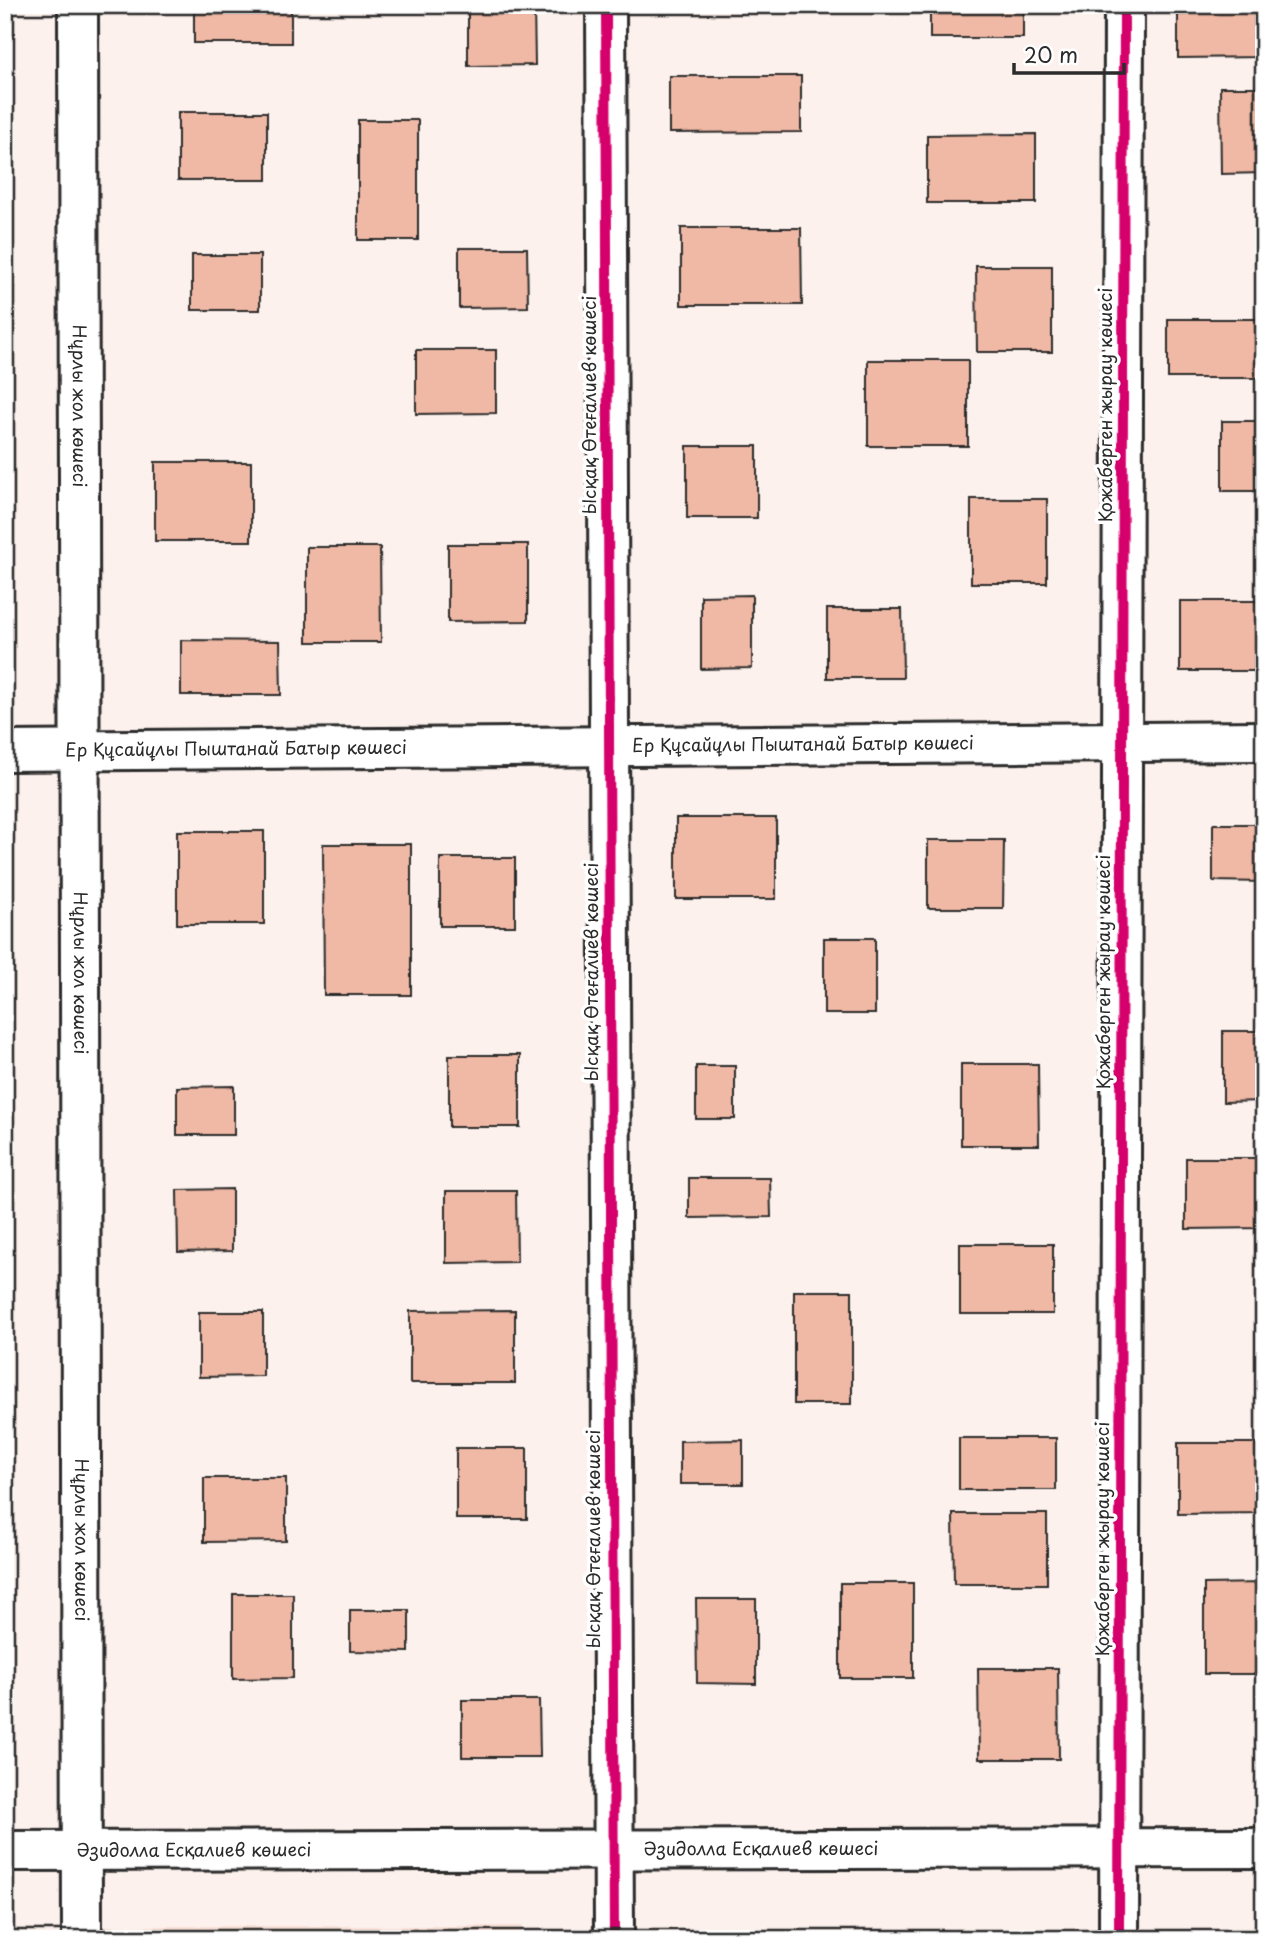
<svg xmlns="http://www.w3.org/2000/svg" width="1269" height="1944" font-family="'Playpen Sans',sans-serif">
	<rect width="100%" height="100%" fill="#fcf1ed"/>
	<filter id="ink" filterUnits="userSpaceOnUse"><feTurbulence type="fractalNoise" baseFrequency=".0143" numOctaves="2"/><feDisplacementMap in="SourceGraphic" scale="14" xChannelSelector="R" yChannelSelector="G"/><feConvolveMatrix kernelMatrix="1 2 1 2 8 2 1 2 1" color-interpolation-filters="sRGB"/></filter>
	<g filter="url(#ink)">
		<rect fill="#f8e0d7" x="102" y="1926" width="420" height="13"/>
		<g fill="#f0b9a5" stroke="#2b2b2b" stroke-width="2">
			<rect x="194" y="5" width="97" height="38"/>
			<path d="M468,5H534L535,65L468,66Z"/>
			<rect x="930" y="5" width="93" height="33"/>
			<path d="M1178,5H1264V57L1178,58Z"/>
			<path d="M669,76H801V132L669,133Z"/>
			<path d="M1220,87H1264V173L1221,174Z"/>
			<rect x="178" y="112" width="89" height="68"/>
			<rect x="358" y="120" width="60" height="120"/>
			<path d="M1036,134V203H927V135Z"/>
			<path d="M681,228H801L802,305H681Z"/>
			<path d="M459,248H527L528,307L459,308Z"/>
			<rect x="192" y="255" width="68" height="55"/>
			<path d="M976,266H1052V352H977Z"/>
			<rect x="1168" y="319" width="96" height="59"/>
			<path d="M416,350H496V413L416,414Z"/>
			<rect x="868" y="360" width="100" height="86"/>
			<rect x="1222" y="421" width="42" height="70"/>
			<rect x="687" y="446" width="70" height="72"/>
			<rect x="155" y="462" width="96" height="79"/>
			<rect x="971" y="499" width="76" height="84"/>
			<path d="M448,544H528V621L448,622Z"/>
			<path d="M307,547H380L381,642H307Z"/>
			<path d="M752,595V668L701,669V596Z"/>
			<rect x="1180" y="601" width="84" height="70"/>
			<path d="M827,609H902L903,678H827Z"/>
			<path d="M181,640L280,641L281,695H181Z"/>
			<rect x="676" y="818" width="100" height="81"/>
			<path d="M1213,824H1264V882L1213,881Z"/>
			<rect x="177" y="831" width="87" height="93"/>
			<path d="M928,840H1004L1003,908H928Z"/>
			<path d="M323,844H411V995H324Z"/>
			<rect x="440" y="858" width="75" height="68"/>
			<rect x="824" y="938" width="51" height="76"/>
			<path d="M1223,1031H1264V1101L1223,1102Z"/>
			<rect x="449" y="1055" width="71" height="72"/>
			<path d="M961,1064H1038L1039,1145H961Z"/>
			<rect x="696" y="1066" width="39" height="53"/>
			<path d="M234,1086V1135H177V1087Z"/>
			<path d="M1186,1158H1264V1228L1186,1229Z"/>
			<path d="M689,1178H770L771,1217L689,1218Z"/>
			<path d="M232,1189V1251L178,1252L177,1190Z"/>
			<path d="M446,1191H516L517,1262L446,1263Z"/>
			<rect x="960" y="1244" width="93" height="70"/>
			<rect x="794" y="1291" width="58" height="113"/>
			<path d="M515,1310V1383H410V1311Z"/>
			<path d="M199,1312H263V1376L199,1377Z"/>
			<path d="M1257,1312H1264V1377H1258Z"/>
			<rect x="959" y="1438" width="97" height="52"/>
			<path d="M743,1440V1484H680V1441Z"/>
			<path d="M1178,1443H1264V1513L1178,1514Z"/>
			<rect x="456" y="1448" width="71" height="71"/>
			<path d="M204,1478H286V1541L204,1542Z"/>
			<path d="M953,1514H1047V1584H954Z"/>
			<rect x="840" y="1583" width="73" height="95"/>
			<path d="M1264,1583V1674H1204V1584Z"/>
			<path d="M233,1594H293V1678L233,1679Z"/>
			<path d="M696,1599H756V1684L697,1683Z"/>
			<path d="M350,1610H409V1652L350,1651Z"/>
			<path d="M978,1668H1058L1059,1759H979Z"/>
			<path d="M462,1700H539L540,1757H462Z"/>
		</g>
		<g fill="none" stroke-linecap="round" stroke-linejoin="round">
			<g stroke="#2b2b2b" stroke-width="44">
				<g id="minor">
					<path id="s1" d="M78,5L82,1939"/>
					<path d="M606,5L614,1939"/>
					<path id="s2" d="M5,751L1264,741"/>
					<path id="s3" d="M5,1851L1264,1848"/>
					<path d="M1119,1939L1124,5"/>
				</g>
			</g>
			<use href="#minor" stroke="#fff" stroke-width="38"/>
			<g stroke="#fff" stroke-width="15">
				<g id="cycleway">
					<path d="M606,5L614,1939"/>
					<path d="M1119,1939L1124,5"/>
				</g>
			</g>
			<use href="#cycleway" stroke="#d6006c" stroke-width="10"/>
		</g>
	</g>
	<g text-anchor="middle" stroke-width="7" stroke-linejoin="round" paint-order="stroke">
		<g font-size="18" fill="#2b2b2b" stroke="#fff">
			<text dy="6" stroke="none"><textPath href="#s1" startOffset="401">Нұрлы жол көшесі</textPath></text>
			<text transform="translate(590 405) rotate(-90)" y="6">Ысқақ Өтеғалиев көшесі</text>
			<text transform="translate(1106 405) rotate(-90)" y="6">Қожаберген жырау көшесі</text>
			<text dy="6" stroke="none"><textPath href="#s2" startOffset="798">Ер Құсайұлы Пыштанай Батыр көшесі</textPath></text>
			<text dy="6" stroke="none"><textPath href="#s2" startOffset="231">Ер Құсайұлы Пыштанай Батыр көшесі</textPath></text>
			<text dy="6" stroke="none"><textPath href="#s1" startOffset="968">Нұрлы жол көшесі</textPath></text>
			<text transform="translate(592 972) rotate(-90)" y="6">Ысқақ Өтеғалиев көшесі</text>
			<text transform="translate(1104 972) rotate(-90)" y="6">Қожаберген жырау көшесі</text>
			<text dy="6" stroke="none"><textPath href="#s1" startOffset="1535">Нұрлы жол көшесі</textPath></text>
			<text transform="translate(594 1539) rotate(-90)" y="6">Ысқақ Өтеғалиев көшесі</text>
			<text transform="translate(1103 1539) rotate(-90)" y="6">Қожаберген жырау көшесі</text>
			<text dy="6" stroke="none"><textPath href="#s3" startOffset="756">Әзидолла Есқалиев көшесі</textPath></text>
			<text dy="6" stroke="none"><textPath href="#s3" startOffset="189">Әзидолла Есқалиев көшесі</textPath></text>
		</g>
	</g>
	<rect width="1269" height="1944" fill="none" stroke="#fff" stroke-width="28"/>
	<rect x="14" y="14" width="1241" height="1916" fill="none" stroke="#2b2b2b" stroke-width="2.5" filter="url(#ink)"/>
	<path d="M1014 63v10h110v-10" fill="none" stroke="#2b2b2b" stroke-width="3.5"/>
	<text x="1024" y="63" font-size="21" fill="#2b2b2b" stroke="#ffffff" stroke-width="5" paint-order="stroke">20 m</text>
</svg>
